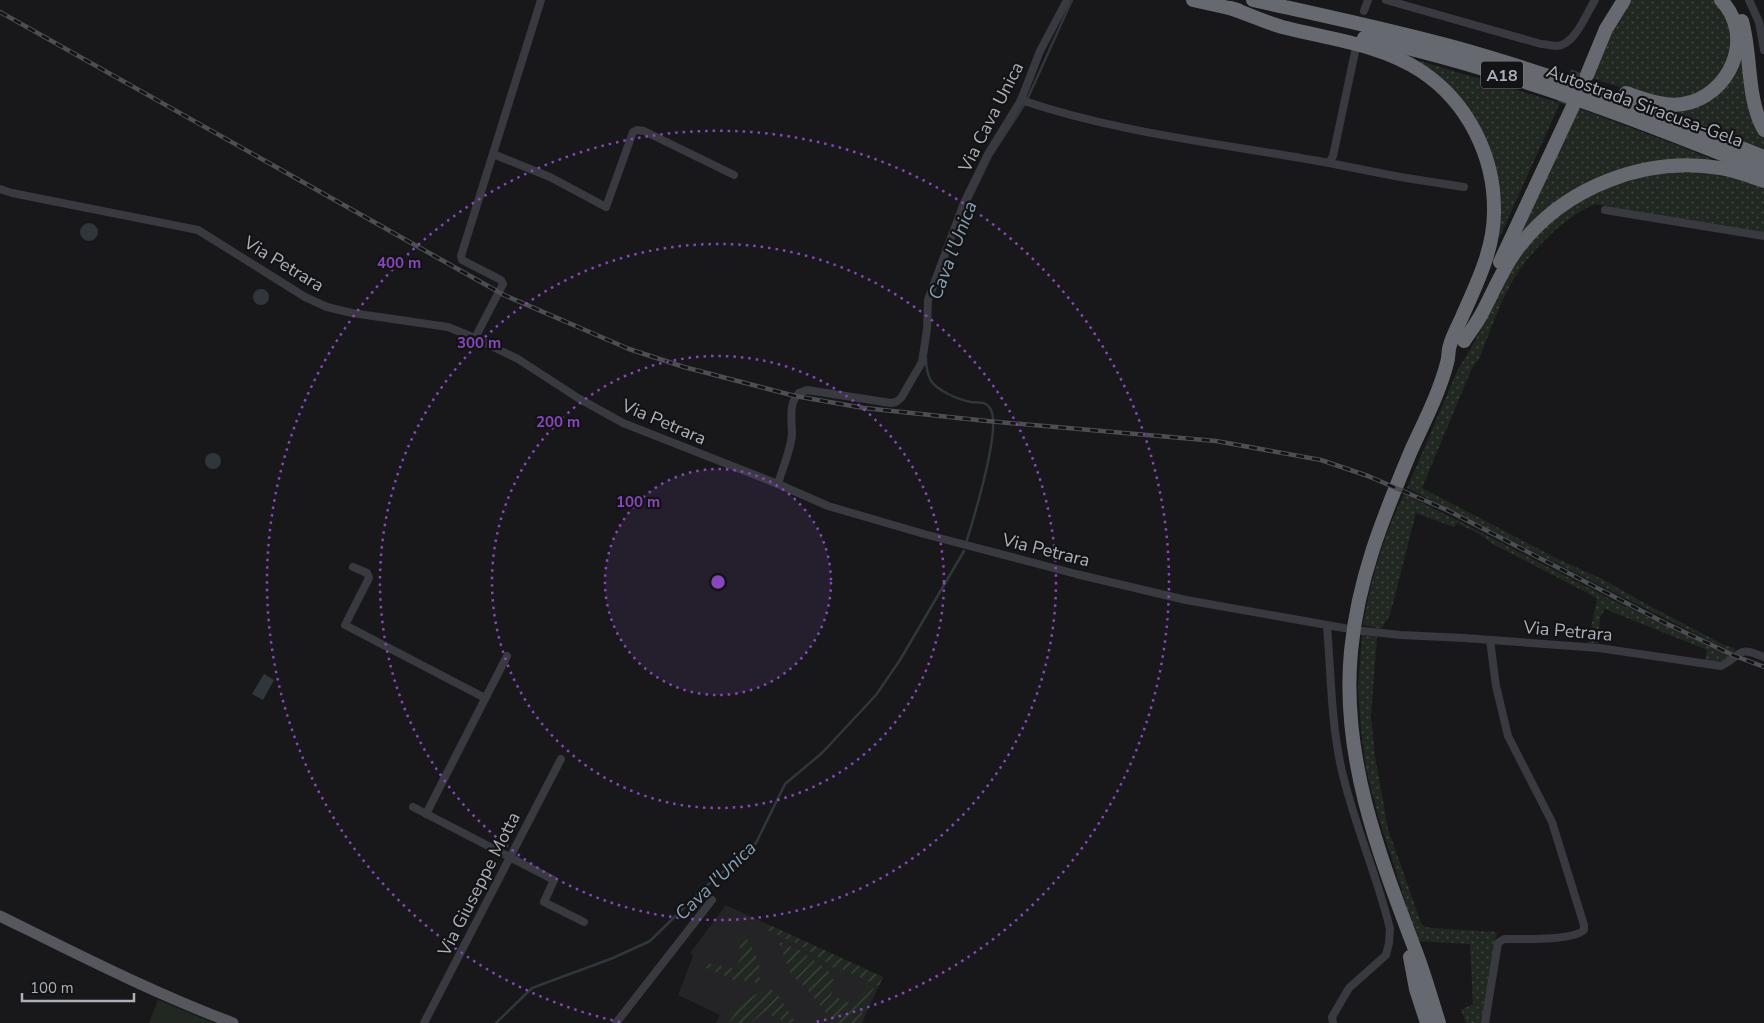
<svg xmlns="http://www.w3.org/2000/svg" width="1764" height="1023" font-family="'Nunito Sans',sans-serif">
	<defs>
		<pattern id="grass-dots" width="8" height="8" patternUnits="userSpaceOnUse" patternTransform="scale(1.25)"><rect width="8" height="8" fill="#202821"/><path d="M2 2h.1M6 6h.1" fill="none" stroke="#3e453f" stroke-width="1.8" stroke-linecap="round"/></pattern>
		<pattern id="garden-furrows" width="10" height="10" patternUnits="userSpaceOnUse" patternTransform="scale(1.25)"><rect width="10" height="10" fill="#202821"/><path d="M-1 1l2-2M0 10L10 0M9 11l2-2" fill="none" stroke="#3e453f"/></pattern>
	</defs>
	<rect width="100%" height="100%" fill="#18181a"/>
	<path fill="#242427" d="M726,905L883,977L862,1023H716L720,1015L678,995L693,956L690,953Z"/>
	<g fill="url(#grass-dots)">
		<path d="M1631,0H1718L1731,19L1733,58L1704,95L1660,100L1591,78L1616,24Z"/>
		<path d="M1407,57L1560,103L1499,239L1501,198L1496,171L1488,145Z"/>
		<path d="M1742,59L1764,136V149L1667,110L1719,94L1735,74Z"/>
		<path d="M1578,108L1685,148L1730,167L1617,174L1514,248Z"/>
		<path d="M1698,171L1738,178L1764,187V234L1595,204C1578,211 1564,222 1551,234C1541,244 1531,254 1523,265C1502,293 1492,328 1479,359L1472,368L1422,488L1558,559L1602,579L1646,604L1724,645L1735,648V651L1732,652L1407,488L1458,369C1480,338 1492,301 1511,268C1538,223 1596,181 1649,174C1665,172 1682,172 1698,171Z"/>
		<path d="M1404,494L1463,523L1612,600L1732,657C1722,663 1716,662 1705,660L1707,650L1605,609L1600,617L1598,643H1588L1597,598L1493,544L1479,534L1457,523L1454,527L1416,513L1390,615L1381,629L1363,625C1371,579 1383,536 1404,494Z"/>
		<path d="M1362,635L1377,637L1371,716L1375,756L1388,829L1421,923L1425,927L1431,928L1497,932L1482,1023H1466L1461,1010L1473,1004L1470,944L1416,941L1401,887L1379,819L1366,769L1361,730L1358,688Z"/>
	</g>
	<g fill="url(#garden-furrows)">
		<path d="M767,924L883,977L879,986L842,969L840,972L802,946L765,929Z"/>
		<path d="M744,933C751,948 767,968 757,985L753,979L746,983L742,977L735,982L731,978L701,966L707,963L736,969L743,951L735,943Z"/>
		<path d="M778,941L799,950L829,971L830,978L836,981L831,995L856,1006L867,983L874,987L858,1023H834L808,990L791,974Z"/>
		<path d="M772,990L776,992L794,1020L789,1023H782L779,1015L773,1018L768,1009L751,1023H729C737,1006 753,991 772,990Z"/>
	</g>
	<path fill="#202821" d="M158,1000L214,1023H149Z"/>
	<g fill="#2f373d">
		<circle cx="89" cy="232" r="9"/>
		<circle cx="261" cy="297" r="8"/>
		<circle cx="213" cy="461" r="8"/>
		<path d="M264,674L274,680L263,700L252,694Z"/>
	</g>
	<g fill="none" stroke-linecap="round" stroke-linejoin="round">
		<g stroke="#2f373d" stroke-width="2.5">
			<path d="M958,229L967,206L991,156L1026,102L1072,0"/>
			<path d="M926,359C926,366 928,375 931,381C938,391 959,400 971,402C979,403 987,401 991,410C1001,430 974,517 967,540"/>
			<path d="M496,1023L532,988L613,958L650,941L703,889L756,843L785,784L822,753L876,695L900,660L964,551"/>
		</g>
		<path stroke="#35363a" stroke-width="14" stroke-dasharray="14 7" stroke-linecap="butt" d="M1564,104L1578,72"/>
		<g stroke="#393a3f" stroke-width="8">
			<path d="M1386,0L1541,44C1546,44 1552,46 1557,46C1575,45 1586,14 1595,0"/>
			<path d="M1749,0L1759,22L1764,50"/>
			<path d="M1364,11L1368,0"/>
			<path d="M1021,100C1121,134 1226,144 1329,163L1333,156L1355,52"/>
			<path d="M493,154L550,177L606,207L633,132L637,130L644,131L734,175"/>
			<path d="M1329,163L1400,177L1464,187"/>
			<path d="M0,189L12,193L198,230L305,297L327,307L352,313L448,327L475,338L518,359L578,398L623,423L778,484L828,506L924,534L1076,574L1186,600L1344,628"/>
			<path d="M1605,210L1764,236"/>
			<path d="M475,338L503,284L501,280L462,260L461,256L541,0"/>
			<path d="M778,484C782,469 791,450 792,434C792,421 788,403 799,393L807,390L891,403L896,402L901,398L922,362L927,329L928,300L964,203L988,154L1021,100L1040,51L1066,2"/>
			<path d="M353,567L367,573L369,578L345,625L485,698"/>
			<path d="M1327,626C1331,673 1331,721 1341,767C1353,822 1377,874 1390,929L1389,943L1386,955L1349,988L1332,1017L1333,1023"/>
			<path d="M1362,631L1401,635L1464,638L1599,648L1721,666C1744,655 1735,645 1764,657"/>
			<path d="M413,807L554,880L544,902L584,922"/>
			<path d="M426,814L507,656"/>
			<path d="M424,1023L561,759"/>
			<path d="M616,1023L712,900"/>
			<path d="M1485,1023L1498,943L1504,939C1521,939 1573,941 1584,930V925L1552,822L1508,736L1496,686L1490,640"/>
		</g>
		<path stroke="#56575d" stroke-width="11" d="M0,916C77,954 153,993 233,1023"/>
		<g stroke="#66696f" stroke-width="14">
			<path d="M1193,0L1238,10"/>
			<path d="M1253,0C1325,16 1397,31 1468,51C1569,80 1667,117 1764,157"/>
			<path d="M1230,8C1248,14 1265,22 1282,27C1329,39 1380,44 1421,71C1468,102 1495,157 1494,212C1494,249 1477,283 1462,317C1458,326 1453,335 1450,345C1448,350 1449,357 1447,363C1439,394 1423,424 1410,453C1382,520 1358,579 1351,651C1341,755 1378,852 1414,947C1424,972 1431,998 1439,1023"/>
			<path d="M1742,21C1752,57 1746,97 1764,130"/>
			<path d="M1364,38C1502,68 1634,118 1764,171"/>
			<path d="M1587,75L1606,29L1624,0"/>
			<path d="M1626,93C1644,99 1664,107 1683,104C1730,96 1756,37 1721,0"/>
			<path d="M1500,262L1573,106"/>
			<path d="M1464,341C1470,332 1476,324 1481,315C1493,293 1502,269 1518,248C1564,187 1645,156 1720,168C1735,170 1750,176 1764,181"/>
			<path d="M1410,957L1416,989L1427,1023"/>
		</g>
		<g stroke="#4c4e53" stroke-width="4.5">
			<path id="rail" d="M0,12L504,295L629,349L684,367L795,396L864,408L987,421L1216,441L1321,460L1368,476L1447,510L1663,622L1735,656L1764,667"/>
		</g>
		<use href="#rail" stroke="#131315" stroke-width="2.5" stroke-dasharray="8" stroke-linecap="butt"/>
	</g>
	<circle cx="718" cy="582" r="113" fill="#8546be" fill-opacity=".12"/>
	<g fill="none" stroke="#8546be" stroke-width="2.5" stroke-dasharray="2.5 5">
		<circle cx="718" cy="582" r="113"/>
		<circle cx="718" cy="582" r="226"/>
		<circle cx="718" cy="582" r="338"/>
		<path d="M620 1022A451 451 0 1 1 816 1022"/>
	</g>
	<g text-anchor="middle" stroke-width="4.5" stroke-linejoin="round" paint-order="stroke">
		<rect fill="#131315" stroke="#7d8188" stroke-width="1" x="1481" y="61.5" width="42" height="27" rx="4"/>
		<g font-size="16" font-weight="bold" fill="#abb0b9">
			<text x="1502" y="81">A18</text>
		</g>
		<g font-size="18" fill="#abb0b9" stroke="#131315">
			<text transform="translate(1645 106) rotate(20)" y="6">Autostrada Siracusa-Gela</text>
			<text transform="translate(991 117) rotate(-63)" y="6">Via Cava Unica</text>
			<text transform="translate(284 264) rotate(31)" y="6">Via Petrara</text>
			<text transform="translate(664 422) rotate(23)" y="6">Via Petrara</text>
			<text transform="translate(1046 550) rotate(14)" y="6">Via Petrara</text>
			<text transform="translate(1568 631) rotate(5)" y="6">Via Petrara</text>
			<text transform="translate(479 884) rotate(-63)" y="6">Via Giuseppe Motta</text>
		</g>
		<g font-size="19" font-style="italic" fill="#859eb1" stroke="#131315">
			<text transform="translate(952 250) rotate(-69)" y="7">Cava l'Unica</text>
			<text transform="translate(715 880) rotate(-44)" y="7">Cava l'Unica</text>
		</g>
	</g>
	<circle cx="718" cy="582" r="8" fill="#8546be" stroke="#131315" stroke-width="2.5"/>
	<g font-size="15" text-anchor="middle" font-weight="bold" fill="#8546be" stroke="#131315" stroke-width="4.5" stroke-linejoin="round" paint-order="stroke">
		<text x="399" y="268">400 m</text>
		<text x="479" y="348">300 m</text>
		<text x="558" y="427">200 m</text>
		<text x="638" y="507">100 m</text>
	</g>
	<path d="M22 993v8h112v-8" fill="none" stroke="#abb0b9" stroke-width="2.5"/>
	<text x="30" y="993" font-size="15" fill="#abb0b9" stroke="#131315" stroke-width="4" paint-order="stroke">100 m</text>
</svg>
